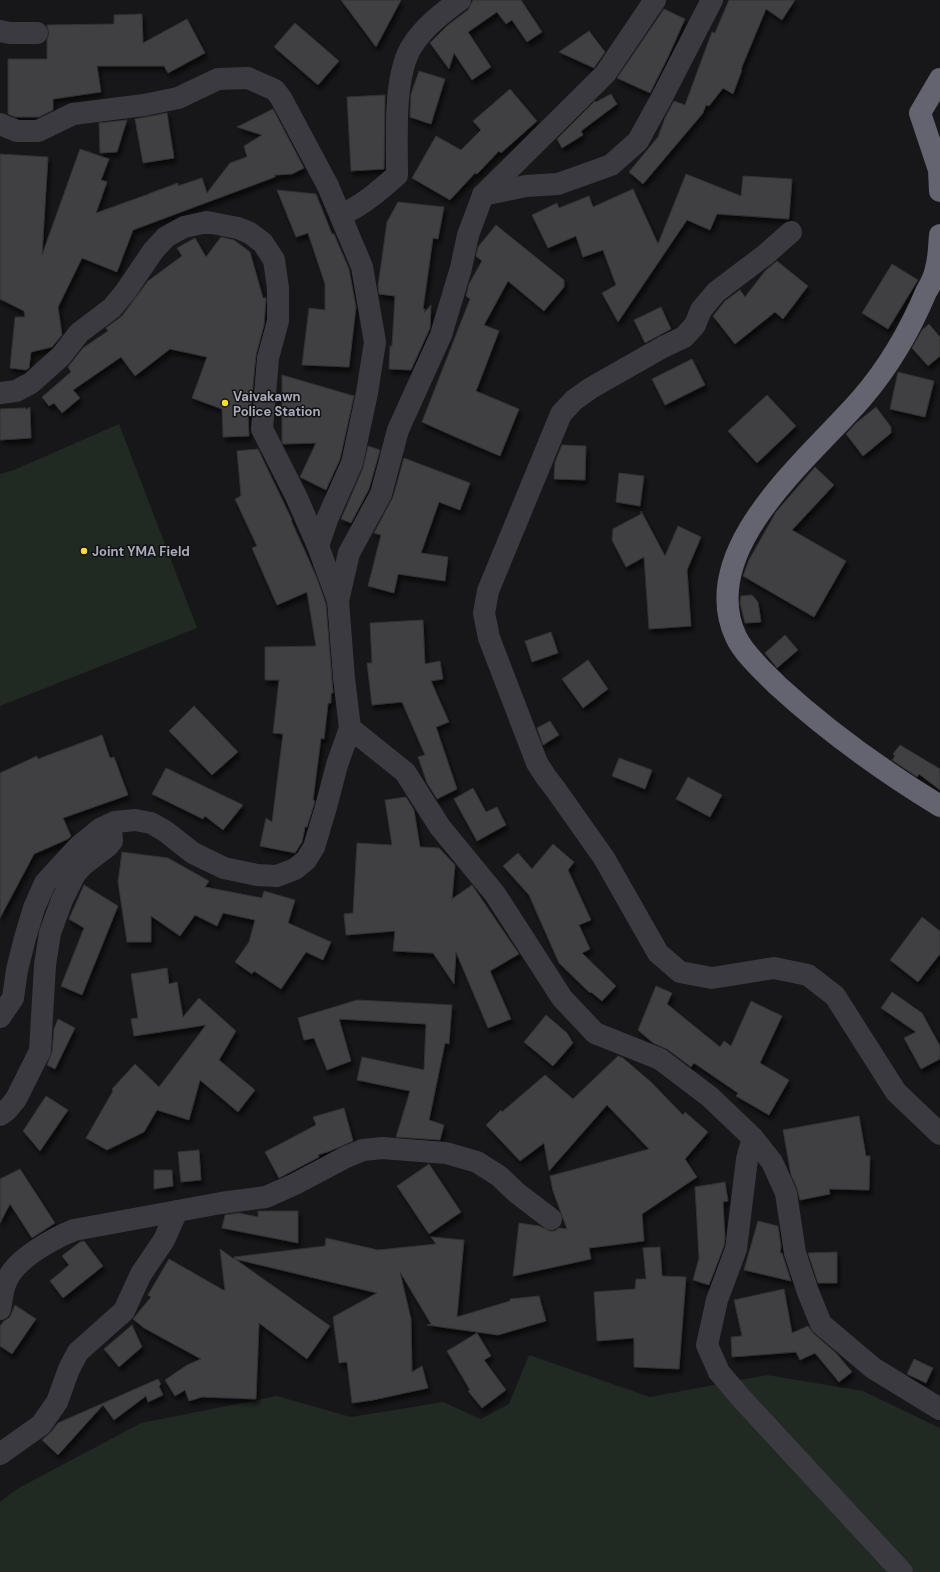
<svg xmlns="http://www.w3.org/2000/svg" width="940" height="1572" font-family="'DM Sans',sans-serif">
	<defs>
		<filter id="shadow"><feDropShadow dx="2.5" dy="4.5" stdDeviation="2" flood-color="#0009"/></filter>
	</defs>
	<rect width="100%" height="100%" fill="#171719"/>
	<g fill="#212923">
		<path d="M119,424L197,628L0,706V474L14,470Z"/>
		<path d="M529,1355L650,1397L767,1375L863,1391L940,1428V1572H0V1502L17,1489L141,1423L277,1396L351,1417L443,1402L481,1419L509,1404Z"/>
	</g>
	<g fill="#3f3f43" stroke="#323135" filter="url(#shadow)">
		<path d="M341,0H401L376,47Z"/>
		<path d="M473,0H521L542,32L527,42L512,20L506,24L497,12L468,32L491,67L472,80L454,53L449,69L430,43L448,25L468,10Z"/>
		<path d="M729,0H795L782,20L766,9L741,69L742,70L733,94L723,88L709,106L706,105L703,113L643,184L629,172L658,137L665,118L674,101L685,105L712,32L715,33Z"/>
		<path d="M664,9L685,19L668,57L650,93L617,78Z"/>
		<path d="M142,14L143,43L187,19L205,53L168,73L164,66H97L101,92L53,99V110L39,117H15L8,114V59H47V40L49,33L47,25L114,24V15Z"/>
		<path d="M295,23L339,61L318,85L274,47Z"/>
		<path d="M589,31L605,52L594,68L559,52Z"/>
		<path d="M419,71L445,79L431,124L410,117L411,94Z"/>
		<path d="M510,89L537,121L501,153L499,151L477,174L475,173L450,200L412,178L436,136L461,150L481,130L473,121Z"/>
		<path d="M611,94L617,104L581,131L583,135L562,148L557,139L595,101L596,102Z"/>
		<path d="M385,95L384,169L351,171L347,97Z"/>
		<path d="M273,109L304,168L292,174L275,175V177L133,230L117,272L82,258L58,307L62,335L52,347L31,352L29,368L26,370L10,368L15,317H25L24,311L0,299V154L48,157L42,255L80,149L109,159L101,180L107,182L96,213L146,195H148V194L178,183V186L202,178L207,193L230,163L247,157L244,146L262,135L237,127Z"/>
		<path d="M167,113L174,158L143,163L135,119Z"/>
		<path d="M127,120L117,152L100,153L99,123Z"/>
		<path d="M686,174L741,196L743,176L792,179L789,219L717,214L710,230L687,220L618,322L602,293L616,285L603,250L583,257L576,236L548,248L532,215L557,203L559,208L589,196L593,207L633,189L658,244Z"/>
		<path d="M277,190L316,194L332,234H334L349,269L356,307L349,367L302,365L309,308L325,310V284L308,233L296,237Z"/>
		<path d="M398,202L444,207L438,239L433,238L423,309H425L424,313L431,305L430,328L411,370L389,369L390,346H392L395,296L379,294L378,286L387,222Z"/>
		<path d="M496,225L564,280V287L544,311L508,281L484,325L499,331L476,391L519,409L500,456L451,435L422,422L470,299L466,296L469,284L482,261L476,256L478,247Z"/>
		<path d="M221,237L234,240L250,252L263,298H266L264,325L256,355L251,406L248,415L249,436L223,437L222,409L192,398L207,357L170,349L135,376L121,357L73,390L80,398L62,413L54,403L49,406L42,397L71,372L68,367L83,348L108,331L106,328L122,316L148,281L182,256L177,248L195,238L206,257Z"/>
		<path d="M777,261L808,286L783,319L775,312L735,344L713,316L725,301L740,290L745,297L766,270Z"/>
		<path d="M892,264L918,280L888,329L862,313Z"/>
		<path d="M661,307L671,329L645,343L634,320Z"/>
		<path d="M929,324L940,337V356L928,366L912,348L922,330Z"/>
		<path d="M692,359L705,385L665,405L652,379Z"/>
		<path d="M898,372L934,381L925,417L890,409Z"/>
		<path d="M282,375L354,396L340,459L326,490L300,477L316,443L283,444L282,442Z"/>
		<path d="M767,395L796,426L757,463L728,431Z"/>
		<path d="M30,407L31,438L0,440V409L26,408V410Z"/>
		<path d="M876,407L891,427V433L863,456L846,434L856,423Z"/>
		<path d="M562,445L586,446L585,480L554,479L555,462Z"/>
		<path d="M368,446L380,450L369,489L351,523L341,519L363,468Z"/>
		<path d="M258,449L292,520H291L316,576L326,604L333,693H331V703H328L324,739L321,738L313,800L315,801L307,827H305L302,842L295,853L260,846L266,818L272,822L283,734L273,733L279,680H265V647L316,646L307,592L277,605L252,548L257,546L235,499L241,496L237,451Z"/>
		<path d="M404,458L470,483L460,510L439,502L421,553L448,557L445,581L398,574L394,593L368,586L381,535L374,533L393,497Z"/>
		<path d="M815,467L834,485L792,530L846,561L814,617L743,576L749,560L776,512Z"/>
		<path d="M619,473L644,476L640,506L616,502Z"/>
		<path d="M641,511L665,556L678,526L701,537L687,570L691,626L649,629L644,557L626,567L612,540L613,529L641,514Z"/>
		<path d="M752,595L758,602L761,622L745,623L740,603L741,596Z"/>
		<path d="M423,620L425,664L440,661L443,679L431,681L449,722L436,727L457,789L437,799L427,783L418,757L425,755L402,702L372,705L367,663H372L370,623Z"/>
		<path d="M551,632L558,653L532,662L525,641Z"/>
		<path d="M785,635L798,650L777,668L765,653Z"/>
		<path d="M588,660L608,689L583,708L562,679Z"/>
		<path d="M194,706L238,752L212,775L169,731Z"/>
		<path d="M550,721L559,735L543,745L537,728Z"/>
		<path d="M102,735L110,758L114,757L128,795L63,818L71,836L68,839L34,854L0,918V773L37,756L38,759Z"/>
		<path d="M900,745L940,769V790L919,774L917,777L892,760L895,756L893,754Z"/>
		<path d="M619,758L652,770L645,789L612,776Z"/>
		<path d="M166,768L243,805L223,830L205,816L203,819L152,794Z"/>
		<path d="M688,777L722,795L710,817L676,799Z"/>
		<path d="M473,788L486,812L497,807L506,825L477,841L454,799Z"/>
		<path d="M406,797L414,810L420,847L439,848L455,865L452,899L472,885L519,954L490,971L511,1019L488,1028L456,952L454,984L433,953L393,951L395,931L346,935L344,914L353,913L357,843L392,845L385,800Z"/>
		<path d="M553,844L574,862L568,870L591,920L579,925L590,949L582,953L616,986L602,1001L591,992L590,993L559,963L529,895L503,866L518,853L532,869Z"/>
		<path d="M122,852L168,858L209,881L205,887L262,898L264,891L295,900L288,923L331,942L323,960L306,952L281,989L254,971L252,974L235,962L249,942L255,920L223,913L217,926L195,915L180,936L151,916V942H127L118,882Z"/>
		<path d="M84,885L118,906L82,995L61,986L84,928L69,919Z"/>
		<path d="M922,917L940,931V954L918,982L890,960Z"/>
		<path d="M167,968L169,984L177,982L183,1017L199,998L236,1031L219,1060L255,1090L238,1112L200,1080L189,1120L157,1110L144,1132L107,1150L86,1138L113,1091L112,1089L135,1064L159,1087L206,1025L134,1036L131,1019L138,1018L131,974Z"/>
		<path d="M656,986L672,993L667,1004L720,1047L724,1041L731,1046L751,1001L782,1016L760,1063L789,1080L769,1115L736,1096L738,1093L694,1063L691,1067L667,1049L653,1043L638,1030Z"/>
		<path d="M892,992L922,1013L940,1046V1059L921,1069L904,1038L916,1032L881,1008Z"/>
		<path d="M357,1000L452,1005L449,1044L445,1043L429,1120L444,1125L440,1140L396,1137L410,1091L357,1080L362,1057L424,1070L426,1024L339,1019L351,1061L327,1070L314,1038L304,1040L298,1018Z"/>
		<path d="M546,1015L567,1033L573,1043L553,1066L524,1042Z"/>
		<path d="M58,1019L75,1028L55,1069L47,1065L52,1052L54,1029Z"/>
		<path d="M618,1056L623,1058L651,1082L683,1115L685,1112L708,1132L685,1159L697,1177L642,1214L644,1241L589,1248L591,1259L513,1276L519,1223L539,1226L550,1231H555L559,1228L567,1229L553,1191L550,1176L649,1149L607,1105L549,1171L544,1143L520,1161L486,1125L501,1110L502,1112L545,1075L573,1099Z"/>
		<path d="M46,1096L68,1110L40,1151L23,1131Z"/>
		<path d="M344,1108L353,1141L330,1151L318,1155L319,1157L279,1178L265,1152L316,1125L313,1117Z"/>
		<path d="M859,1116L866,1156H870L869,1190L829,1189L830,1194L800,1200L797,1188L791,1175L783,1130Z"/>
		<path d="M199,1150L201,1180L181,1182L178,1152Z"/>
		<path d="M429,1164L461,1212L429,1234L397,1186Z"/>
		<path d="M20,1169L55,1223L32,1238L10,1204L0,1223V1179Z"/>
		<path d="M154,1170H172L173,1186L154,1189Z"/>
		<path d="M725,1182L728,1201L723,1202L725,1238L724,1246L709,1285L693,1280L699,1258L695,1187Z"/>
		<path d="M258,1211H298V1243L222,1228L225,1215L239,1213L258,1217Z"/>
		<path d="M758,1221L778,1226L781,1246L780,1253H782L791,1281L744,1270Z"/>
		<path d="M431,1237L464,1240L457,1317L510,1301V1299L539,1296L546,1321L498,1335L427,1325L431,1324L400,1272L411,1319L412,1372L422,1366L428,1388L373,1400L352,1403L347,1362L339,1363L333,1317L377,1293L235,1259L330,1326L307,1359L259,1323L256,1399L202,1397L189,1401L185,1390L175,1396L165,1380L187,1365L201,1359L144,1328L133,1319L151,1297L148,1295L169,1259L225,1291L220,1249L234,1259V1257L325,1246L326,1238L378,1250L436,1244Z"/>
		<path d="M84,1241L103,1266L63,1298L50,1281L69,1265L62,1256L80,1242Z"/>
		<path d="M660,1247L662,1276L686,1277L679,1369L634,1367V1338L597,1341L594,1292L635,1289L636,1279H646L643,1248Z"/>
		<path d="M837,1252V1283H818L808,1253Z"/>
		<path d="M784,1289L792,1333L808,1326L813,1333L836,1353L852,1372L839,1382L815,1353L800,1360L796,1352L732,1357L731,1337L742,1336L734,1300Z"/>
		<path d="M15,1305L36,1319L12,1354L0,1346V1326L4,1321L10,1317Z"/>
		<path d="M132,1325L142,1347L119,1367L104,1349Z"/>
		<path d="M477,1333L491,1356L484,1360L506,1390L482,1408L468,1391L470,1390L447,1351Z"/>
		<path d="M914,1359L933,1368L926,1383L907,1374Z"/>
		<path d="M158,1379L161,1384L159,1386L163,1395L148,1402L146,1396L114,1420L103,1405L58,1455L42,1440L51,1432L58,1423Z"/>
	</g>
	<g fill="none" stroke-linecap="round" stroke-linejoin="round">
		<g stroke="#3a3a40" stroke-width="22">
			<path d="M0,31L10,33H37"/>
			<path d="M0,124L17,131H38L73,114L144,105L178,98L218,79L248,78L275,90L281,98L328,186L362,267L375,342L367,393L352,463L328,517L318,546"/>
			<path d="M483,195L605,74L655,0"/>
			<path d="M341,215C363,205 379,191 397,175C397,139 393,76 412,46C424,27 442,13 460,0"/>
			<path d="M791,232L765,255L716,292L701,310L695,325L684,337L663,347L591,388L574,400L561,414L488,591L484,613L489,638L537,763L546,777L556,790L604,858L658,953L680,972L712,978L774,968L808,975L835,996L896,1092L940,1134"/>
			<path d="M0,393L16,391L31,383L61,356L79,333L112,308L126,291L153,251L166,237L184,227L207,222L238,228L250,233L263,243L274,260L278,288V321L268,358L262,429L296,496L318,546L338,601"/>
			<path d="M350,728L344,678L338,601L349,553L381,494L398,430L441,335L461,268L468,235L483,195L526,186L558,184L611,165L638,141L660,101L712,0"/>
			<path d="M0,1017L13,998L17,970L25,938L34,908L45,883L79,846L100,829L115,822L135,820L151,823L165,831L193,853L224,868L257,875L277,876L295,869L306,860L314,847L326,807L337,765L350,728L405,772L440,827L495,894L562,998L595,1033L660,1059L710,1097L753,1138L772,1162L786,1193L795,1253L808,1292L821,1324L873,1368L940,1409"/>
			<path d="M0,1115L7,1110L16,1099L40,1051L45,965L50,933L62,900L75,874L83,865L108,846L112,841L111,825"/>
			<path d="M753,1138L747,1159L736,1249L717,1300L707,1345L719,1372L741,1398L902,1572"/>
			<path d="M0,1309C2,1301 2,1290 6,1282C15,1259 52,1239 74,1230L221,1203L266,1197L295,1184L346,1157L363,1150L382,1148L446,1153L477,1162L499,1176L517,1193L551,1219"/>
			<path d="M0,1454L41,1425L57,1402L69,1369L78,1352L124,1311L141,1274L164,1240L177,1211"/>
		</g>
		<g stroke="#646470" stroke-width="22">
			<path d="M940,79L920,113L939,170L940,191"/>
			<path d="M940,235C939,246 939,258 936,268C935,277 930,285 926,292C910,330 888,368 861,399C810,458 695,549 736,637C744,654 764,672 777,685C827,731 883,771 940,806"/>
		</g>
	</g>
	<g fill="#f8dd30" stroke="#121214" stroke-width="1.5">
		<circle cx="225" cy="403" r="4"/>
		<circle cx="84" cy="551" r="4"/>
	</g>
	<g text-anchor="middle" stroke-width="3" stroke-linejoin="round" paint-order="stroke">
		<g font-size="13" font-weight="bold" fill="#a9abb9" stroke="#121214" text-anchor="start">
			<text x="233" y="401">Vaivakawn<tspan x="233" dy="15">Police Station</tspan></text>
			<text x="92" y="556">Joint YMA Field</text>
		</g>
	</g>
</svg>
